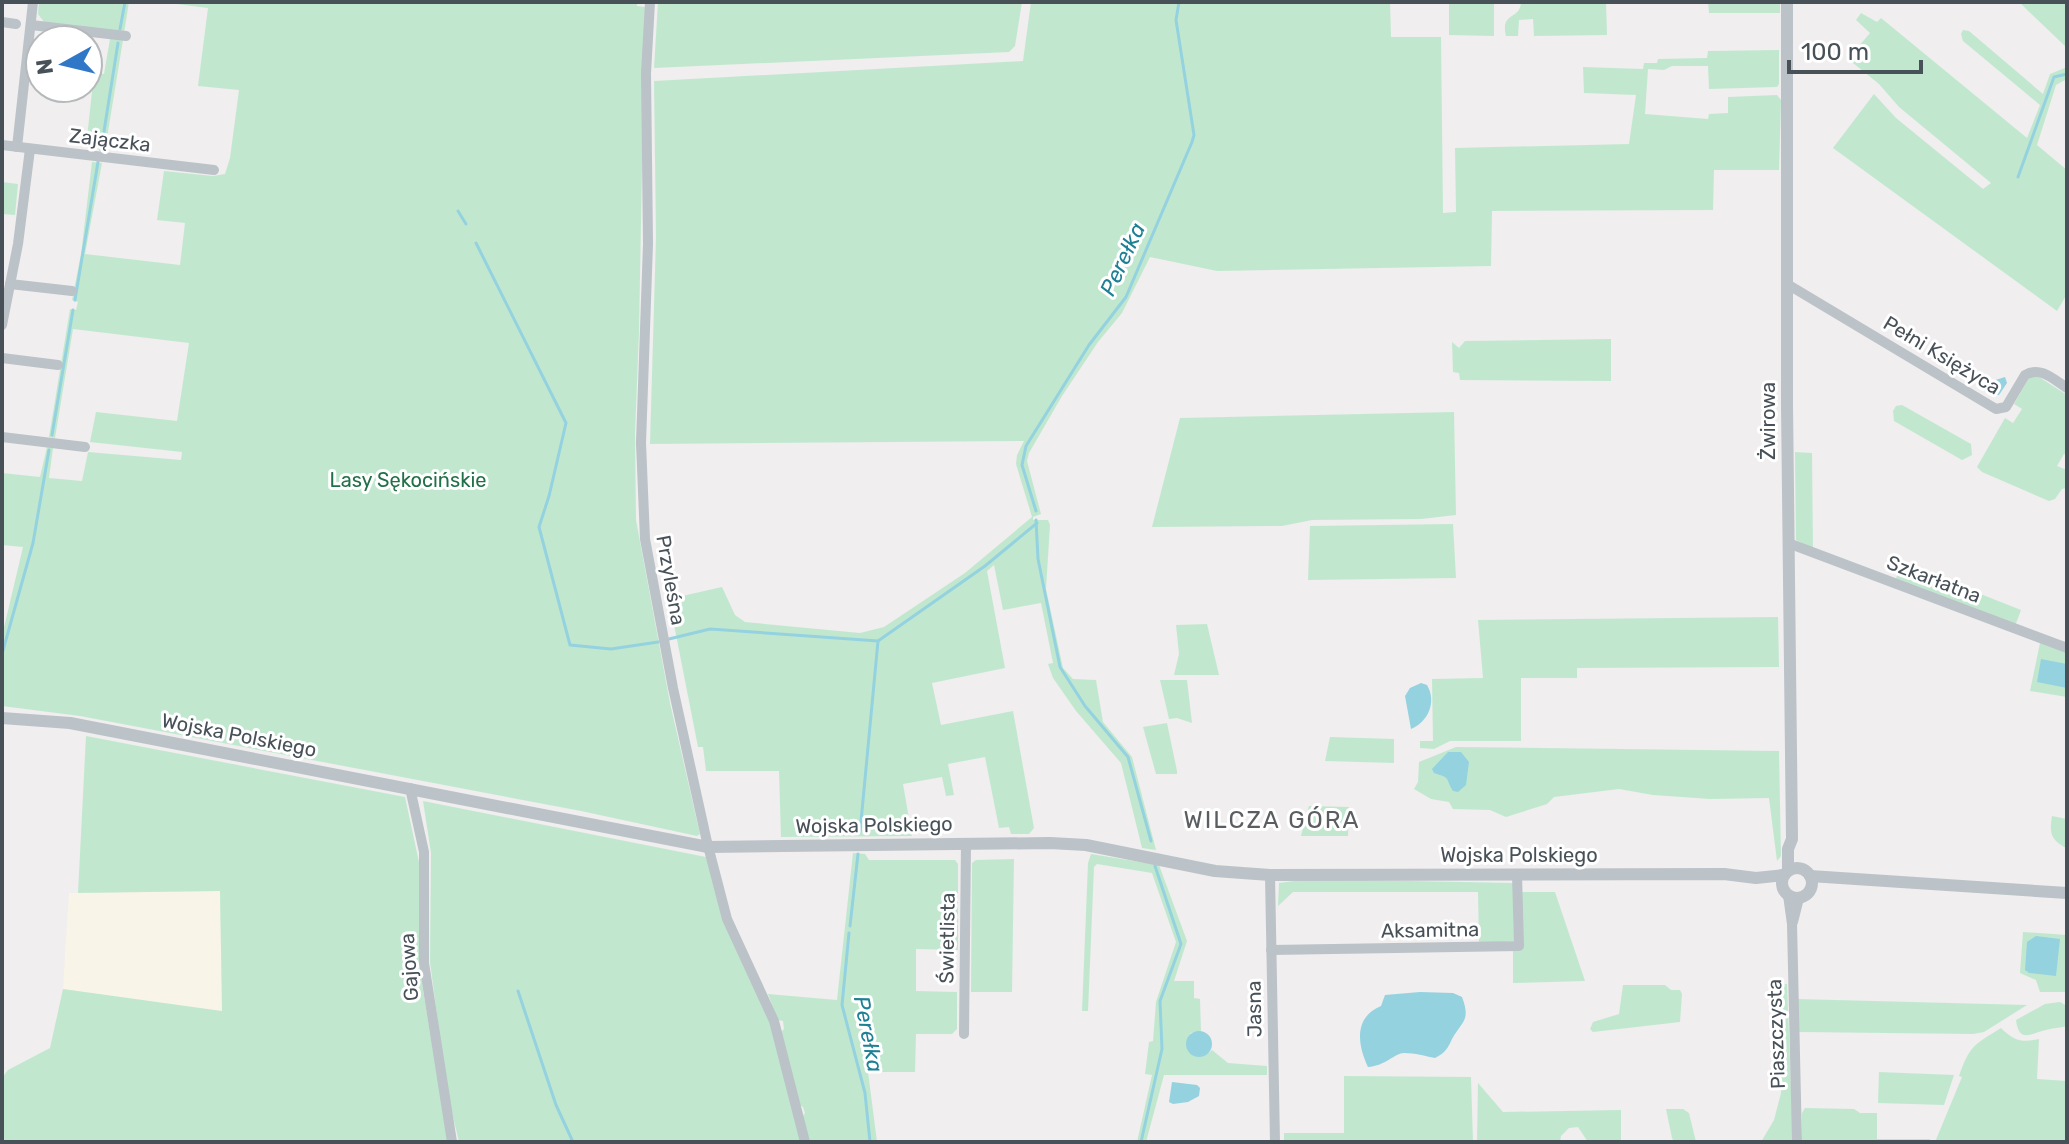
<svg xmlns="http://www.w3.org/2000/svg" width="2069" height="1144" font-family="Rubik,sans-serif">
	<rect width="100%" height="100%" fill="#f0eeee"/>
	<path fill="#f9f4e8" d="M220,891L222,1012L63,989L69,893Z"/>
	<g fill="#c1e8cf">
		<path d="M39,2H129L124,33L44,22L38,14Z"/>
		<path d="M161,2H637V6L645,7L639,332L635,434L636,520L670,703L700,834L697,836L581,811L80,716L2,706V636L23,547L2,545V473L40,477L47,447L53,448L49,478L82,481L88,452L181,460L182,452L90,442L96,412L177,421L189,343L73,329L55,438L49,437L70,309L76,310L78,302L72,300L81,254L92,162L102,163L85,254L180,265L185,223L157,220L164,171L213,176L225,174L230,158L239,90L198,86L208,8Z"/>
		<path d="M658,2H1022L1015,46L1009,52L654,68Z"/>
		<path d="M1031,2H1390L1391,37H1441L1443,213L1456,212L1455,148L1629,144L1636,95L1584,93L1583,67L1643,69L1644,63H1657L1658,59L1707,58L1708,51L1779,50V84L1777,87L1709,89L1708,66H1672L1664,70L1648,69L1645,114L1708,119L1709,114L1728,113V97L1777,95L1781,100L1779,170H1714L1713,210L1492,211L1491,266L1217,271L1150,257L1122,313L1098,342L1062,396L1029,453L1027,461L1041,514L1033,517V520H1048L1050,525L1046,589L1063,668L1073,679L1096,680L1103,722L1132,757L1156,850L1142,848L1121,763L1076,711L1053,678L1048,664L1053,663L1041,603L1003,610L994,565L987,571L1005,668L932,683L941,725L1013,711L1034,828L1029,834H1011L1009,827L999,828L985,757L948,764L954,795L946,796L942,777L903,784L912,836L781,837L779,771H706L703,747H698L669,599L722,587L735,615L745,622L860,633L884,627L965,573L1032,517L1016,464L1017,455L1024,441L650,444L656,237L654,81L1023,61Z"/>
		<path d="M1449,2H1494V36L1449,35Z"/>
		<path d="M1521,2H1606L1607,35L1534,36L1533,19L1519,20L1518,36H1506C1500,11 1520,21 1521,2Z"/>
		<path d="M1708,2H1780V13H1709Z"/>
		<path d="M2019,2H2067V48Z"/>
		<path d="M1861,13L1877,22L1881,18L2027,138L2040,105L1963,41L1961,34L1963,30L1969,31L2043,94L2050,74L2067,67V79L2056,85L2037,145L2067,170V294L2057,311L1833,148L1874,94L1896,118L1983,189L1991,183L1899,107L1879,84L1848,59L1870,33L1856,20Z"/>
		<path d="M110,39L123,40L105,150L86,147L94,73L104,74Z"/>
		<path d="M2,182L18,184L15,215L2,214Z"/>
		<path d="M1611,339V381L1460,380L1459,373L1453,372L1452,342L1459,348L1465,341Z"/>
		<path d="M2036,375L2067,395V456L2064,454L2057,466L2067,470V488L2062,489L2055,499L2049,501L1982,472L1977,467L2005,418L2013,423L2022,409L2014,404L2030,376Z"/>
		<path d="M1902,405L1971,444L1972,455L1962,460L1894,421L1893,411L1896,406Z"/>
		<path d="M1454,412L1456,515L1421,519L1312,520L1282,526L1152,527L1180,418Z"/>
		<path d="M1795,452L1812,453L1813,549L1796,540Z"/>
		<path d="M1453,524L1456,578L1308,580L1310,526Z"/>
		<path d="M1902,563L2021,610L2015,626L1895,581Z"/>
		<path d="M1778,617L1779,667L1577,668V678H1521V741H1450L1434,749L1420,748V741H1433L1432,679L1483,678L1478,620Z"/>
		<path d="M1207,624L1219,675H1174L1179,654L1176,625Z"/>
		<path d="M2040,643L2067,653V697L2030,691Z"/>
		<path d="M1160,680H1187L1192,723L1177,718L1169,719Z"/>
		<path d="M1167,723L1177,771V774H1156L1143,727Z"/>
		<path d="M86,736L405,797L419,862V965L448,1142H2V1078L8,1070L50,1048L63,989L222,1011L220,891L78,893Z"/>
		<path d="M1330,737L1394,739V763L1325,761Z"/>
		<path d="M1456,747L1779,751L1781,856L1777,861L1769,798L1710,799L1653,795L1619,789L1554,797L1547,804L1506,817L1490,810L1453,809L1449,802L1431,799L1414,789L1418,782L1419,762Z"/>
		<path d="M423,801L706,857L771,1021L803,1142H459L447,1091L430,962L431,853Z"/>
		<path d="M1309,806L1349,807L1348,836H1301Z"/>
		<path d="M2052,816L2067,819L2066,848C2051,840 2049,833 2052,816Z"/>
		<path d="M853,853L865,854L869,860H955L958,864V950L916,949V991L957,992V1029L952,1034H916L915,1072H868L877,1142H809L802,1118L805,1113L803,1107L798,1104L780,1033L784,1029L783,1021L778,1020L768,994L837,1000Z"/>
		<path d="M1091,854L1159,865L1187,941L1174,981H1194V998L1200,999L1201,1032L1190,1033L1206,1055L1212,1050L1228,1063L1267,1066V1075H1164L1146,1142H1137L1152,1075L1145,1074L1149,1042L1153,1041L1156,1002L1176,942L1152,873L1097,864L1094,867L1088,1011H1082L1088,863Z"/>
		<path d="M1014,859L1012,992H971L972,863L976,860Z"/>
		<path d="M1309,879L1513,883L1514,941L1479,943L1478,892H1293L1278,906L1279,883Z"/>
		<path d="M1521,892H1555L1585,981L1513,983V950H1521Z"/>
		<path d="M2023,932L2067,935V992H2040L2036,980L2020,973Z"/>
		<path d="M1782,984H1787L1793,1139V1142H1761L1774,1120L1781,1093Z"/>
		<path d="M1623,985H1665L1671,990H1680L1682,994L1680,1022L1593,1032L1590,1029L1593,1022L1619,1014Z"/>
		<path d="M1797,999L2027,1005L1984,1032L1973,1034L1799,1032Z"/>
		<path d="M2060,1002L2067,1006V1026C2060,1028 2053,1028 2046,1030C2031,1033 2019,1044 2016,1020L2045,1004Z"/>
		<path d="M2001,1028C2014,1041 2022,1043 2039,1039L2037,1079L2067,1081V1142H1935L1962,1077L1959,1076C1970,1045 1974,1045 2001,1028Z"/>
		<path d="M1879,1072L1954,1075L1944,1105L1878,1103Z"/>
		<path d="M1344,1076L1471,1077L1473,1142H1284V1133H1344Z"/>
		<path d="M1478,1083L1503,1112L1621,1110V1142H1588L1578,1127L1569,1128L1561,1136L1560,1142H1477Z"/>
		<path d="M1805,1108L1854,1109L1860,1113H1877V1139H1930L1929,1142H1802V1113Z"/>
		<path d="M1683,1109L1689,1113L1696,1142H1674L1672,1138L1666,1109Z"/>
	</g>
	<g fill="#94d2e0">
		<path d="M1961,362L1970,363L1986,383L2005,377L2007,383L1999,395C1980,396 1983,382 1970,375C1966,373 1961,373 1956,372V367Z"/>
		<path d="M2041,659L2067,664V688L2037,682Z"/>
		<path d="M1421,683L1427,685C1437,702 1428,722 1411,729L1405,696L1410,688Z"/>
		<path d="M1448,752H1461L1469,762L1466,785L1458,792L1453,791C1444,776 1452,779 1434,773L1432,769Z"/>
		<path d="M2036,936L2060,939L2056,976L2029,973L2025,970L2027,942Z"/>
		<path d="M1420,992L1453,993L1462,997C1471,1021 1462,1021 1452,1039C1448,1048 1445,1053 1435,1058C1425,1056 1415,1053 1404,1053C1395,1053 1385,1066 1368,1067C1357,1044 1354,1017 1381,1006L1385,995Z"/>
		<circle cx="1199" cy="1044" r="13"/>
		<path d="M1172,1082L1197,1085L1200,1088L1199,1096L1188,1102L1173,1104L1169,1102Z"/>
	</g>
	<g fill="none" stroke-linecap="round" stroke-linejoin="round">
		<g stroke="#94d2e0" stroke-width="3">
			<path d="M120,29L125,2"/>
			<path d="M101,150L118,43"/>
			<path d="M2018,177L2054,77L2067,74"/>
			<path d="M458,211L466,224"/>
			<path d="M476,243L566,423L549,496L539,527L570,645L611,649L658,642"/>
			<path d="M75,300L98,162"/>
			<path d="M52,435L73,310"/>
			<path d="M1036,511L1022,465L1026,446L1089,345L1126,297L1192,142L1194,135L1176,20L1179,2"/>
			<path d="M1036,520L1038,559L1060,667L1085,706L1128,757L1151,841"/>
			<path d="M669,639L710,629L878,641"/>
			<path d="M2,654L33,543L49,450"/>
			<path d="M860,832L878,641L985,566L1037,523"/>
			<path d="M850,926L858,854"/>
			<path d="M849,933L842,1005L865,1093L870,1142"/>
			<path d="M518,991L556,1105L573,1142"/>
			<path d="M1141,1142L1162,1049L1160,1001L1181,944L1155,866"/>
		</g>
		<g stroke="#bbc2c8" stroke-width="10">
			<path d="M650,2L646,73L648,244L641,443L645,539L673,688L707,842L727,919L774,1021L805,1142"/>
			<path d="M2,22L16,24"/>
			<path d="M31,25L126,36"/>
			<path d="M2,145L214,170"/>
			<path d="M17,147L33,2"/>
			<path d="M10,284L72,291"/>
			<path d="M1787,284L1996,409L2006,407L2025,375C2041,366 2053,379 2067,388"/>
			<path d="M2,325L18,244L30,149"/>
			<path d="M2,358L58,365"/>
			<path d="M2,437L85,447"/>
			<path d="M1788,543L2067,648"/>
			<path d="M410,788L424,852V963L452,1142"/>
			<path d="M1270,875L1275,1142"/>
			<path d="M1788,895L1792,924L1797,1142"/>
			<path d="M1793,922L1799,898"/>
			<path d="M1271,950L1519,946L1517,875"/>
			<path d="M964,1034L966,843"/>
		</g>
		<g stroke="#bbc2c8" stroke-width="12">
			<path d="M1787,2V405L1792,839L1788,849V871"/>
			<path d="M2,718L70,723L708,847L1050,843L1086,845L1215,871L1270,875L1724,874L1756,878L1784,875"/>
			<circle cx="1797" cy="883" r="15"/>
			<path d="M1810,876L2067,893"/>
		</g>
	</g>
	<g text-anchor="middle" stroke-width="6" stroke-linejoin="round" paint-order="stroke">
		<g font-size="20" fill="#485158" stroke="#fff">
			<text transform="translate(110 140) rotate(7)" y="7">Zajączka</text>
			<text transform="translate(1942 355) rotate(31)" y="7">Pełni Księżyca</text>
			<text transform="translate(1768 421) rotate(-90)" y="7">Żwirowa</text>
			<text transform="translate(1934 579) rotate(21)" y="7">Szkarłatna</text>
			<text transform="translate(671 580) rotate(80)" y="7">Przyleśna</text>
			<text transform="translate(239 735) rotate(11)" y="7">Wojska Polskiego</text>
			<text transform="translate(874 825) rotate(-1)" y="7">Wojska Polskiego</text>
			<text x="1519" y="862">Wojska Polskiego</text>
			<text transform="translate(1430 930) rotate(-1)" y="7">Aksamitna</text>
			<text transform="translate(947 938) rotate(-89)" y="7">Świetlista</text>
			<text transform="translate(409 967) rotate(-94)" y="7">Gajowa</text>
			<text transform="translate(1254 1009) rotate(-91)" y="7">Jasna</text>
			<text transform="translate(1776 1034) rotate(-92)" y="7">Piaszczysta</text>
		</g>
		<g font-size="20" fill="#227047" stroke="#fff">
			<text x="408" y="487">Lasy Sękocińskie</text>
		</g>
		<g font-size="22" font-style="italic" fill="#1e8095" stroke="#fff">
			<text transform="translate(1122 259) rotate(-65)" y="8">Perełka</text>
			<text transform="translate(869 1034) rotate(79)" y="8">Perełka</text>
		</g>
		<g font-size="24" letter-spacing="2" fill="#5b5e61" stroke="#fff">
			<text x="1272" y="828">WILCZA GÓRA</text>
		</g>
	</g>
	<rect width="2069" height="1144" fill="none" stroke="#485158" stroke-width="8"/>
	<g transform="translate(64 64) rotate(262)"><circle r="38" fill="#ffffff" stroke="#b6b9bc" stroke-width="2"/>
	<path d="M0-6L14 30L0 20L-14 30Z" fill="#3077c8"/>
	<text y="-12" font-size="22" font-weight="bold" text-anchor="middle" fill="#485158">N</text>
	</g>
	<path d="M1789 60v12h132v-12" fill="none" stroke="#485158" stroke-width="4"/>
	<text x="1801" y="60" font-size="24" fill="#485158" stroke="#ffffff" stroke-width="6" paint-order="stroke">100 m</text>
</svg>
